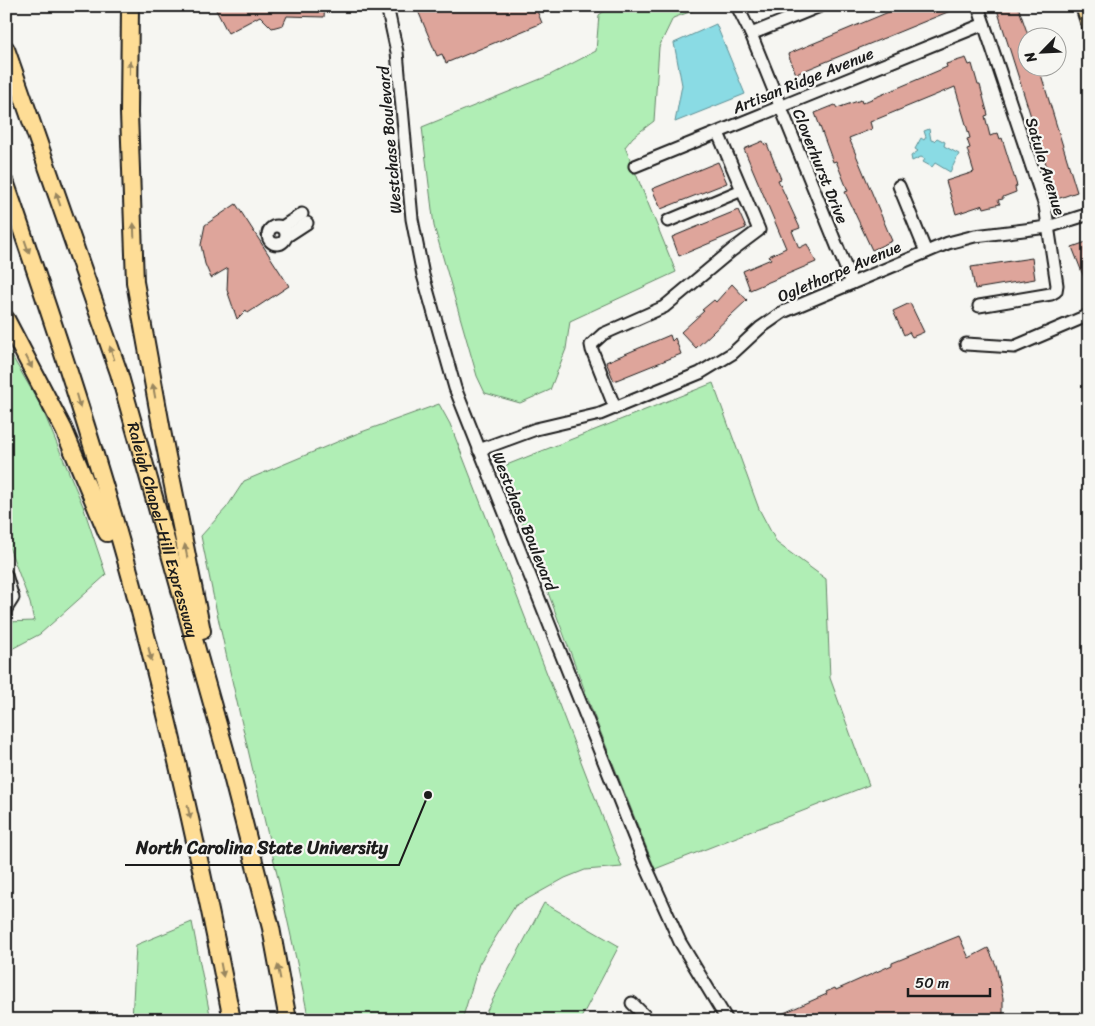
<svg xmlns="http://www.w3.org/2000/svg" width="1095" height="1026" font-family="Sriracha,sans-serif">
	<rect width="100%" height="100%" fill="#f6f6f2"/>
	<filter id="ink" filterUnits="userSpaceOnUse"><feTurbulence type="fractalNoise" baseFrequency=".02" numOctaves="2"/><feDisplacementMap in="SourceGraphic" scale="10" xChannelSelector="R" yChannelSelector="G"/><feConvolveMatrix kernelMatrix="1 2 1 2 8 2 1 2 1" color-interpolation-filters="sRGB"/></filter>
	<g filter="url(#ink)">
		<g fill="#b0eeb5" stroke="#668568">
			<path d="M611,6H706L673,18L659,47L654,121L633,137L625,147L676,272L570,321L566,349L550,390L520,403L485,393L477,376L434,226L422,127L548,76L596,51L599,15Z"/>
			<path d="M6,346L41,406L83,506L106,575L40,634L6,652V622L34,621L30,603L6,539Z"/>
			<path d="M713,383L759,509L777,543L826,579L830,678L869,785L655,869L595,718L513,499L504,466Z"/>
			<path d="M439,404L450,424L492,532L622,867L585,870L565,878L515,906L479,964L462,1020H309C276,858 233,698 201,536L227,507L244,481L356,434Z"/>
			<path d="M544,903L619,946L580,1020H482Z"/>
			<path d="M192,922L211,1020H132L136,945Z"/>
		</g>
		<g fill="#8adbe4" stroke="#5e8f94">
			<path d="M716,24L745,94L675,122L682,85L674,43Z"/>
			<path d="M929,129L931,140L934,141L937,138L945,142L944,146L959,154L950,172L935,163L932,167L923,162L925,159L921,157L912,161L911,156L918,151L915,149L921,138L924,140L926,137L924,131Z"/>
		</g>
		<g fill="#dea59b" stroke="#1c1c1c">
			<path d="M214,6H325L324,17L287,16L283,25L272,28L260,16L228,33Z"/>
			<path d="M416,6H535L542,23L446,63L442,54L437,56Z"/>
			<path d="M889,6L960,7L796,74L788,54L891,11Z"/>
			<path d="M996,6H1018L1028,35V68H1039L1077,192L1057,199Z"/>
			<path d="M966,58L969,65L972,64L978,85H980L988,115L985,116L990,136L998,133L1000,139L1002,138L1017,186L1015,187L1016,192L1003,197V199L998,200L1000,204L984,208L983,205L956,214L946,181L974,172L967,149L970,148L967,139L970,138L955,87L870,122L872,129L849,138L892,241L872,250L845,192L848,191L836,161L833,162L815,113L835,105L837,108L861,100L862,103L947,67L946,64Z"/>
			<path d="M763,141L765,145L767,144L781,179L778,180L800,228L792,231L799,248L807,244L816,262L750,290L743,271L771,259L769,256L786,248L744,149Z"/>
			<path d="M718,162L727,183L661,209L652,189Z"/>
			<path d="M236,204L289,286L248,313L246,310L237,319L227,290L228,268L211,278L205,264L201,245L205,225Z"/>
			<path d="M738,210L746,228L679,256L672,237Z"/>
			<path d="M1089,241V284L1087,285L1072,247Z"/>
			<path d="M1032,258L1035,279L975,289L971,267Z"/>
			<path d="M732,284L747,300L696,348L681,332L704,311L702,310L714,300L716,302Z"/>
			<path d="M910,303L924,332L912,337L909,332L904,335L893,311Z"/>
			<path d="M670,335L672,341L675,338L681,354L614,381L606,362Z"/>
			<path d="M959,936L969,958L988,948L996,965L1003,998V1014L994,1015L996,1020H768L827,994L826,992L835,988L836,990L892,965V963Z"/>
		</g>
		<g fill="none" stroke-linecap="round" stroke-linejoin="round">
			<g stroke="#1c1c1c" stroke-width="15">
				<g id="minor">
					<path d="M387,6L397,52L412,219L423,275L455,388L644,862L680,942L727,1020"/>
					<path d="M737,6L751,34L852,283"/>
					<path d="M978,6L1045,206L1057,285L1056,291L1051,294L979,306"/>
					<path d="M751,34L820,6"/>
					<path d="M635,166L984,24"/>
					<path d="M899,186L926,252"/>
					<path d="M668,221L742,190"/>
					<circle cx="277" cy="235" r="9"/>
					<path d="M282,227L302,214"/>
					<path d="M287,236L307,223"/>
					<path d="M966,344L1014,347L1089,315"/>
					<path d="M615,408L592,350L591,345L603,334L664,307L731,251L759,230L718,133"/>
					<path d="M479,450L536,429L600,414L700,373L733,353L760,328L783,312L948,243L975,236L1048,227L1089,214"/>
					<path d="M6,575L13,598L6,609"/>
					<path d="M632,1003L649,1020"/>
				</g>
			</g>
			<g stroke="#1c1c1c" stroke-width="18">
				<path id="major" d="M1083,6L1089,25"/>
			</g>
			<g stroke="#1c1c1c" stroke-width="20">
				<g id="highway">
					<path d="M130,6L129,113L135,282L162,431L202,631"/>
					<path id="s1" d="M6,49L119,373L226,753L271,928L288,1020"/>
					<path d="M6,184C54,324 101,465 139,608C175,744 205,882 232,1020"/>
					<path d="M6,319L64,430L107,533"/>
				</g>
			</g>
			<use href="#minor" stroke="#f6f6f2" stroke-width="11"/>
			<use href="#major" stroke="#fedd96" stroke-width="14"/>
			<use href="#highway" stroke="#fedd96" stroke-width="16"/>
		</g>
		<defs><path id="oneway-solid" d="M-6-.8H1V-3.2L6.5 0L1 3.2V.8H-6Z" transform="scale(1.25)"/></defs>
		<g fill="#98865f">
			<use href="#oneway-solid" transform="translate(130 68) rotate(-89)"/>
			<use href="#oneway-solid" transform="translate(58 199) rotate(-109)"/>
			<use href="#oneway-solid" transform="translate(134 230) rotate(-92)"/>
			<use href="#oneway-solid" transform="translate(27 247) rotate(71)"/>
			<use href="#oneway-solid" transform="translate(112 353) rotate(-109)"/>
			<use href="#oneway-solid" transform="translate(29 362) rotate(63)"/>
			<use href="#oneway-solid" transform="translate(154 391) rotate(-100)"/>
			<use href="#oneway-solid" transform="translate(78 401) rotate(74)"/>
			<use href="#oneway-solid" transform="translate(186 551) rotate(-101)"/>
			<use href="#oneway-solid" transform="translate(150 654) rotate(76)"/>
			<use href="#oneway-solid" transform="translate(189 812) rotate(77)"/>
			<use href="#oneway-solid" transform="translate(222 970) rotate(79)"/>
			<use href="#oneway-solid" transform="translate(279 972) rotate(-101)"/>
		</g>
	</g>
	<g text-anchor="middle" stroke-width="4.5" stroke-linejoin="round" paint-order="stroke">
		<g font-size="16" fill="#1c1c1c" stroke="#f6f6f2">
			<text transform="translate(803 80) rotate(-22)" y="6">Artisan Ridge Avenue</text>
			<text transform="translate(389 140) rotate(-95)" y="6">Westchase Boulevard</text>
			<text transform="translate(821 166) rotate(68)" y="6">Cloverhurst Drive</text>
			<text transform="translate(1046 166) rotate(73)" y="6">Satula Avenue</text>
			<text transform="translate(839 271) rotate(-23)" y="6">Oglethorpe Avenue</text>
			<text transform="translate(525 521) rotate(68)" y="6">Westchase Boulevard</text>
			<text dy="6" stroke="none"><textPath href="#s1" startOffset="506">Raleigh Chapel–Hill Expressway</textPath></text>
		</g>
	</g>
	<path fill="none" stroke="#1c1c1c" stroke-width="2" d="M428 795L399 865H125"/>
	<circle fill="#1c1c1c" stroke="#f6f6f2" stroke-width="2" cx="428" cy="795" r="5"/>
	<g font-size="18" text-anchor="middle" font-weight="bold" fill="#1c1c1c" stroke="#f6f6f2" stroke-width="4.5" stroke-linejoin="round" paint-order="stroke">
		<text x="262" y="854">North Carolina State University</text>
	</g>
	<rect width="1095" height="1026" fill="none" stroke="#f6f6f2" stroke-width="25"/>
	<rect x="12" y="12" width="1070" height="1001" fill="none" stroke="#1c1c1c" stroke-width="2" filter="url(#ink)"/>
	<g transform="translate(1042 52) rotate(246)"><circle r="24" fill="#f6f6f2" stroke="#9f9f9c"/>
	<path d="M0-4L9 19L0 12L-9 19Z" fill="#1c1c1c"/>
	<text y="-8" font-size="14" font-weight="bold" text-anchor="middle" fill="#1c1c1c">N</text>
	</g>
	<path d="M908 988v8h82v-8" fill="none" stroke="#1c1c1c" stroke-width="2.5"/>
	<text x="915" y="988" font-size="15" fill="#1c1c1c" stroke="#f6f6f2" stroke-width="4" paint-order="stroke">50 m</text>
</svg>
